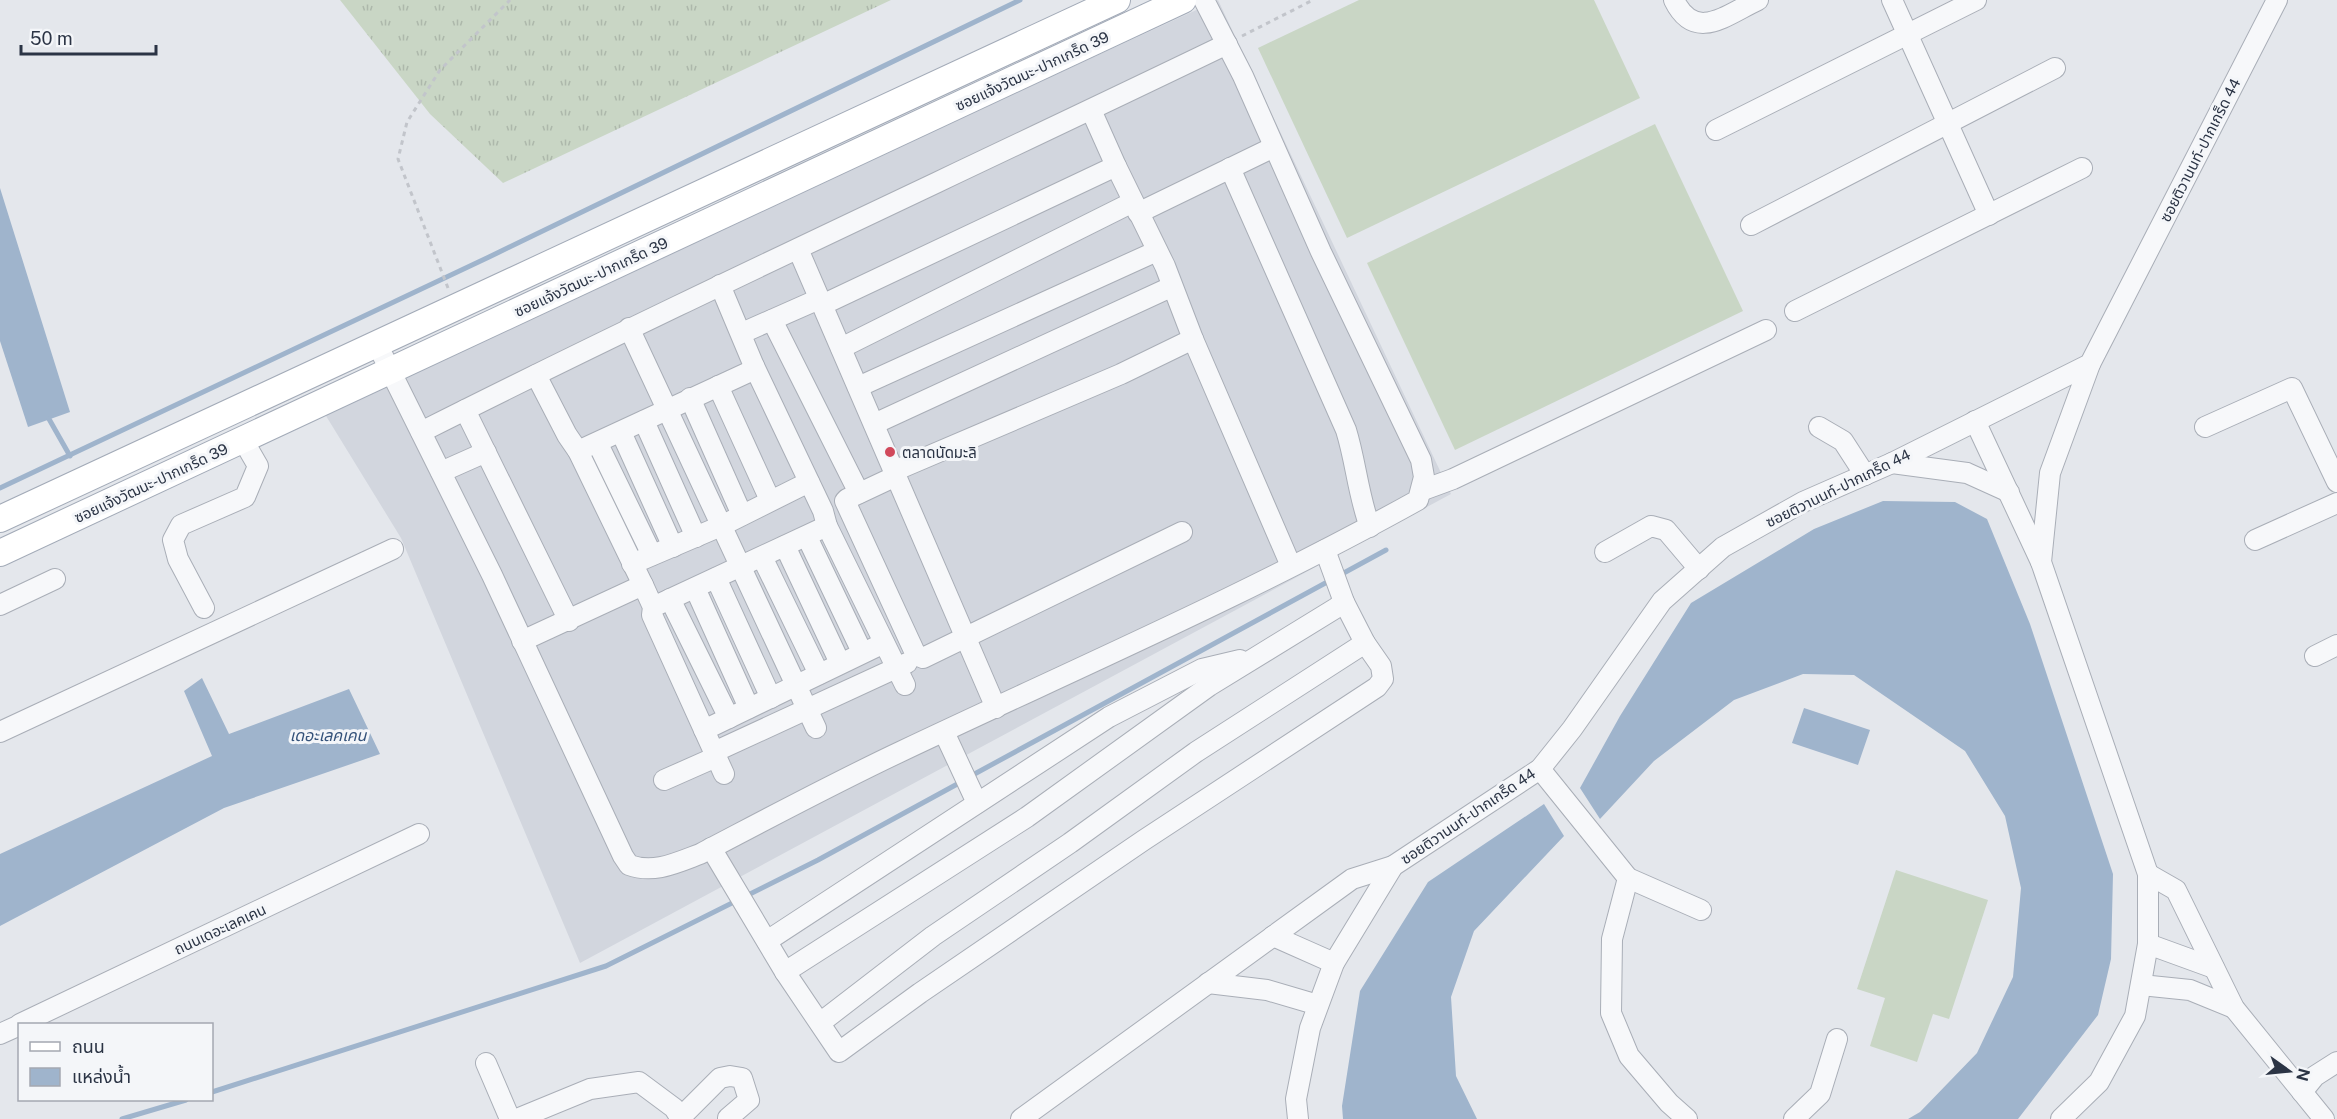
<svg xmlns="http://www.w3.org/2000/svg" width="2337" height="1119" font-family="'Public Sans','Noto Sans Thai',sans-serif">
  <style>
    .built { fill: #d2d6de }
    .grass { fill: url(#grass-tufts) }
    .pitch { fill: #c9d6c5 }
    .water { fill: #9fb4cc }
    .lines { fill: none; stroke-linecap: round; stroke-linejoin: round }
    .stream { stroke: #9fb4cc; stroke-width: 5 }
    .minor-casing { stroke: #a9aeb7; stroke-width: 22 }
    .major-casing { stroke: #a3abb8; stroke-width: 28 }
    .path { stroke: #c2c5cb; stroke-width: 3; stroke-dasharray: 4.5 4.5; stroke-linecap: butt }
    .minor { stroke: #f7f8fa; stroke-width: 20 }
    .major { stroke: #fff; stroke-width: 26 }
    .poi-dot { fill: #d1495b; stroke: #f4f6f9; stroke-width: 2 }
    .labels { text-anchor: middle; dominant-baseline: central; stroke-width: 6; stroke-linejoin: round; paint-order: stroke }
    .street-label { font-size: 15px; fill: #2b3445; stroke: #f4f6f9 }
    .poi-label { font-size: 15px; fill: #2b3445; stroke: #f4f6f9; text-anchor: start }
    .water-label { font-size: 16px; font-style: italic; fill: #34527a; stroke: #f4f6f9 }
  </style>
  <defs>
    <pattern id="grass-tufts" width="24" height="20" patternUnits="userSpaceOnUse" patternTransform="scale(1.5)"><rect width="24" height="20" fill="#c9d6c5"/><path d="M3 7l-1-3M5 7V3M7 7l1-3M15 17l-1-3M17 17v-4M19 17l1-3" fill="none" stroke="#adb8ab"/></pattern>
  </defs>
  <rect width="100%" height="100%" fill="#e4e7ec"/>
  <polygon class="built" points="1218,0 1451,494 580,963 401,538 323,411"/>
  <polygon class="grass" points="340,0 891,0 503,183 430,114"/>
  <g class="pitch">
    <polygon points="1359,0 1594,0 1640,98 1347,238 1258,48"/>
    <polygon points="1655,124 1743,311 1455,450 1367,263"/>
    <polygon points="1896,870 1988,900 1949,1019 1933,1014 1917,1062 1870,1046 1885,998 1857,989"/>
  </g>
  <g class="water">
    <polygon points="0,188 70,412 28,427 0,341"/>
    <polygon points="1883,501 1955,502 1987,519 2030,624 2113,874 2111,959 2098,1015 2018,1119 1908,1119 1920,1112 1977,1053 2013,977 2021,888 2005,816 1965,751 1854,675 1803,674 1734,700 1654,761 1600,819 1580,788 1620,716 1691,603 1814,529"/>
    <polygon points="202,678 229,734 349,689 380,754 224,808 0,926 0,854 212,756 184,691"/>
    <polygon points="1804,708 1870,730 1858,765 1792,743"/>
    <polygon points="1544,804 1564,836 1474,931 1451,997 1456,1076 1477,1119 1343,1119 1342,1106 1360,991 1428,882"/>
  </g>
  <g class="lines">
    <g class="stream">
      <polyline points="49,419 70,456"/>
      <polyline points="0,488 489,257 1020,0"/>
      <polyline points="969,777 1386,550"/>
      <polyline points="212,1092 606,966 818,860 961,782"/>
      <polyline points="122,1119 186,1100"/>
    </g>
    <g class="minor-casing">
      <g id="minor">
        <path d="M 1674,0 C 1695,43 1726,15 1758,0"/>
        <polyline points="1892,0 1989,215"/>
        <polyline points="1716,130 1976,0"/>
        <path d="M 1230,168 L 1346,430 C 1356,462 1358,495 1370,527"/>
        <polyline points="1138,213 1274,147"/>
        <polyline points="1751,225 2055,68"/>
        <polyline points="798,249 996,708"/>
        <polyline points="720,285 754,366 823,511 827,526 905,685"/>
        <polyline points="822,305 1116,166 1091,110"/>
        <polyline points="1795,311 2082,168"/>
        <polyline points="772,320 859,493"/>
        <polyline points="629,328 816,728"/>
        <polyline points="742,333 819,299"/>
        <polyline points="1193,339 1291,566"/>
        <path d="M 377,344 L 492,575 L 623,856 L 629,865 C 654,874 676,863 700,854 C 767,819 834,783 902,751 C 1075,669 1251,593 1418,500 L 1424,477 L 1421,460 L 1321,252 L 1243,76 L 1204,0"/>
        <polyline points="841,348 1133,202"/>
        <polyline points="536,375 567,435 578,451 643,585 653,607 652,615 724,774"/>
        <polyline points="718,386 770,500"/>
        <polyline points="858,387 1157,251"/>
        <polyline points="690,398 742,515"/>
        <polyline points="465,410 569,621"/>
        <polyline points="644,421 696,537"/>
        <polyline points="1975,421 2041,562"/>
        <polyline points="874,424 1171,287"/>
        <polyline points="1819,427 1843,441 1865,475"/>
        <polyline points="2205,427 2292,388 2337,482"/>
        <path d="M 421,432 C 687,298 958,174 1227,44"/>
        <polyline points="621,432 673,547"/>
        <polyline points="598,444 652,555"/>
        <polyline points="578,451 751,371 754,366"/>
        <polyline points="1892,463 1967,473 2009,492"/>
        <polyline points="894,471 1121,374 1193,339 1165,266 1116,166"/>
        <polyline points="441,472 486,452"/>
        <polyline points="1423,490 1453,479 1766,330"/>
        <polyline points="847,499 896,476"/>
        <polyline points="845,501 916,655 923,658 1182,532"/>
        <polyline points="807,537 862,652"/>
        <polyline points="2255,540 2337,503"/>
        <polyline points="785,546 840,663"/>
        <polyline points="1605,552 1651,526 1666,530 1699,569"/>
        <polyline points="762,557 819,674"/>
        <polyline points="632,564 721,526 809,482"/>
        <polyline points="716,578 771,698"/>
        <polyline points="695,588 749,708"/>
        <polyline points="670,599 729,718"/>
        <polyline points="0,605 55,579"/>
        <polyline points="653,607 827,526"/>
        <polyline points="204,608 178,559 173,540 181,525 245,497 258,466 243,440"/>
        <polyline points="522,641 643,585"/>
        <polyline points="2315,656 2337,645"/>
        <polyline points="704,730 884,643"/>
        <polyline points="0,732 393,549"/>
        <polyline points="944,732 977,803"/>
        <polyline points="714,752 907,663"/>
        <polyline points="1540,769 1628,878 1701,910"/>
        <polyline points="664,780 716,757"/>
        <polyline points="711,848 785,972 839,1052 920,993 1144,840 1377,687 1383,679 1381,666 1365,643"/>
        <polyline points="2148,874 2176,890 2234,1008 2324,1119"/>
        <polyline points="1628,878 1612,939 1611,1013 1629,1056 1669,1103 1687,1119"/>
        <polyline points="1273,936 1334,963"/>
        <polyline points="767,941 1109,717 1202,669 1240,660"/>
        <polyline points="2148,944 2214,968"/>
        <polyline points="785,972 1027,817 1209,686 1336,608 1344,602 1325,550"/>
        <polyline points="1208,983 1267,990 1318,1005"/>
        <polyline points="2141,985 2190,990 2234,1008"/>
        <polyline points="820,1023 933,936 1070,843 1196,752 1365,643 1344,602"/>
        <polyline points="20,1024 419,834"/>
        <polyline points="0,1034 20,1025"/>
        <polyline points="486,1063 510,1119"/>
        <polyline points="2302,1092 2315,1076 2337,1062"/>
        <polyline points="680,1118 720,1078 730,1076 742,1078 749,1100 728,1118"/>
        <polyline points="517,1119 590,1089 639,1082 674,1108 681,1119"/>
        <polyline points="1021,1119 1352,879 1393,866"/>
        <polyline points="1298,1119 1296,1099 1310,1028 1334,963 1393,866 1540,769 1572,729 1662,601 1723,547 1803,502 1892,463 2090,364 2277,0"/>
        <polyline points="1794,1119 1820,1094 1837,1039"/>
        <polyline points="2061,1119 2099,1082 2135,1016 2148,944 2148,874 2041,562 2050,473 2090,364"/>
      </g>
    </g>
    <g class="major-casing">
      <g id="major">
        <polyline points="0,519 1117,0"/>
        <polyline points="0,553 1183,0"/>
      </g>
    </g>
    <g class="path">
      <polyline points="1242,36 1313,0"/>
      <polyline points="448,288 398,159 407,122 440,70 510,0"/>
    </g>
    <use href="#minor" class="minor"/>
    <use href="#major" class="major"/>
  </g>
  <circle class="poi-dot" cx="890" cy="452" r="6"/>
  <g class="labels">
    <g class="street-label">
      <text transform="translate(1032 71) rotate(-25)">ซอยแจ้งวัฒนะ-ปากเกร็ด 39</text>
      <text transform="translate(2200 150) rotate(-63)">ซอยติวานนท์-ปากเกร็ด 44</text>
      <text transform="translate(591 277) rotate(-25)">ซอยแจ้งวัฒนะ-ปากเกร็ด 39</text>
      <text transform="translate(151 483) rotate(-25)">ซอยแจ้งวัฒนะ-ปากเกร็ด 39</text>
      <text transform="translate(1838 488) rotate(-26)">ซอยติวานนท์-ปากเกร็ด 44</text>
      <text transform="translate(1468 816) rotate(-34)">ซอยติวานนท์-ปากเกร็ด 44</text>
      <text transform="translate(220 929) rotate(-25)">ถนนเดอะเลคเคน</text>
    </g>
    <g class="poi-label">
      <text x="902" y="452">ตลาดนัดมะลิ</text>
    </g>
    <g class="water-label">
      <text x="328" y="735">เดอะเลคเคน</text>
    </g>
  </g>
  <rect x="18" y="1023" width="195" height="78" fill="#f4f6f9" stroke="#a4a8b1" stroke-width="1.5"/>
  <rect x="30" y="1042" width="30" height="9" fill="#ffffff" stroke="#a4a8b1" stroke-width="1.5"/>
  <text x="72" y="1053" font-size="18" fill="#2b3445">ถนน</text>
  <rect x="30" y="1068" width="30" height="18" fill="#9fb4cc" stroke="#a4a8b1" stroke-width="1.5"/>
  <text x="72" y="1083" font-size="18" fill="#2b3445">แหล่งน้ำ</text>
  <g transform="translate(2289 1071) rotate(105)" stroke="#f4f6f9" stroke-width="4.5" paint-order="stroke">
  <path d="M0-4.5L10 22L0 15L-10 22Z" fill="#2b3445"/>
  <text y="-9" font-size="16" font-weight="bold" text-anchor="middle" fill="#2b3445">N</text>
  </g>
  <path d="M21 45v9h135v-9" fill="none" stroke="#2b3445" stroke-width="3"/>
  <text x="30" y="45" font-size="18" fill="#2b3445" stroke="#f4f6f9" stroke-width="4.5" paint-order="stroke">50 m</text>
</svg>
